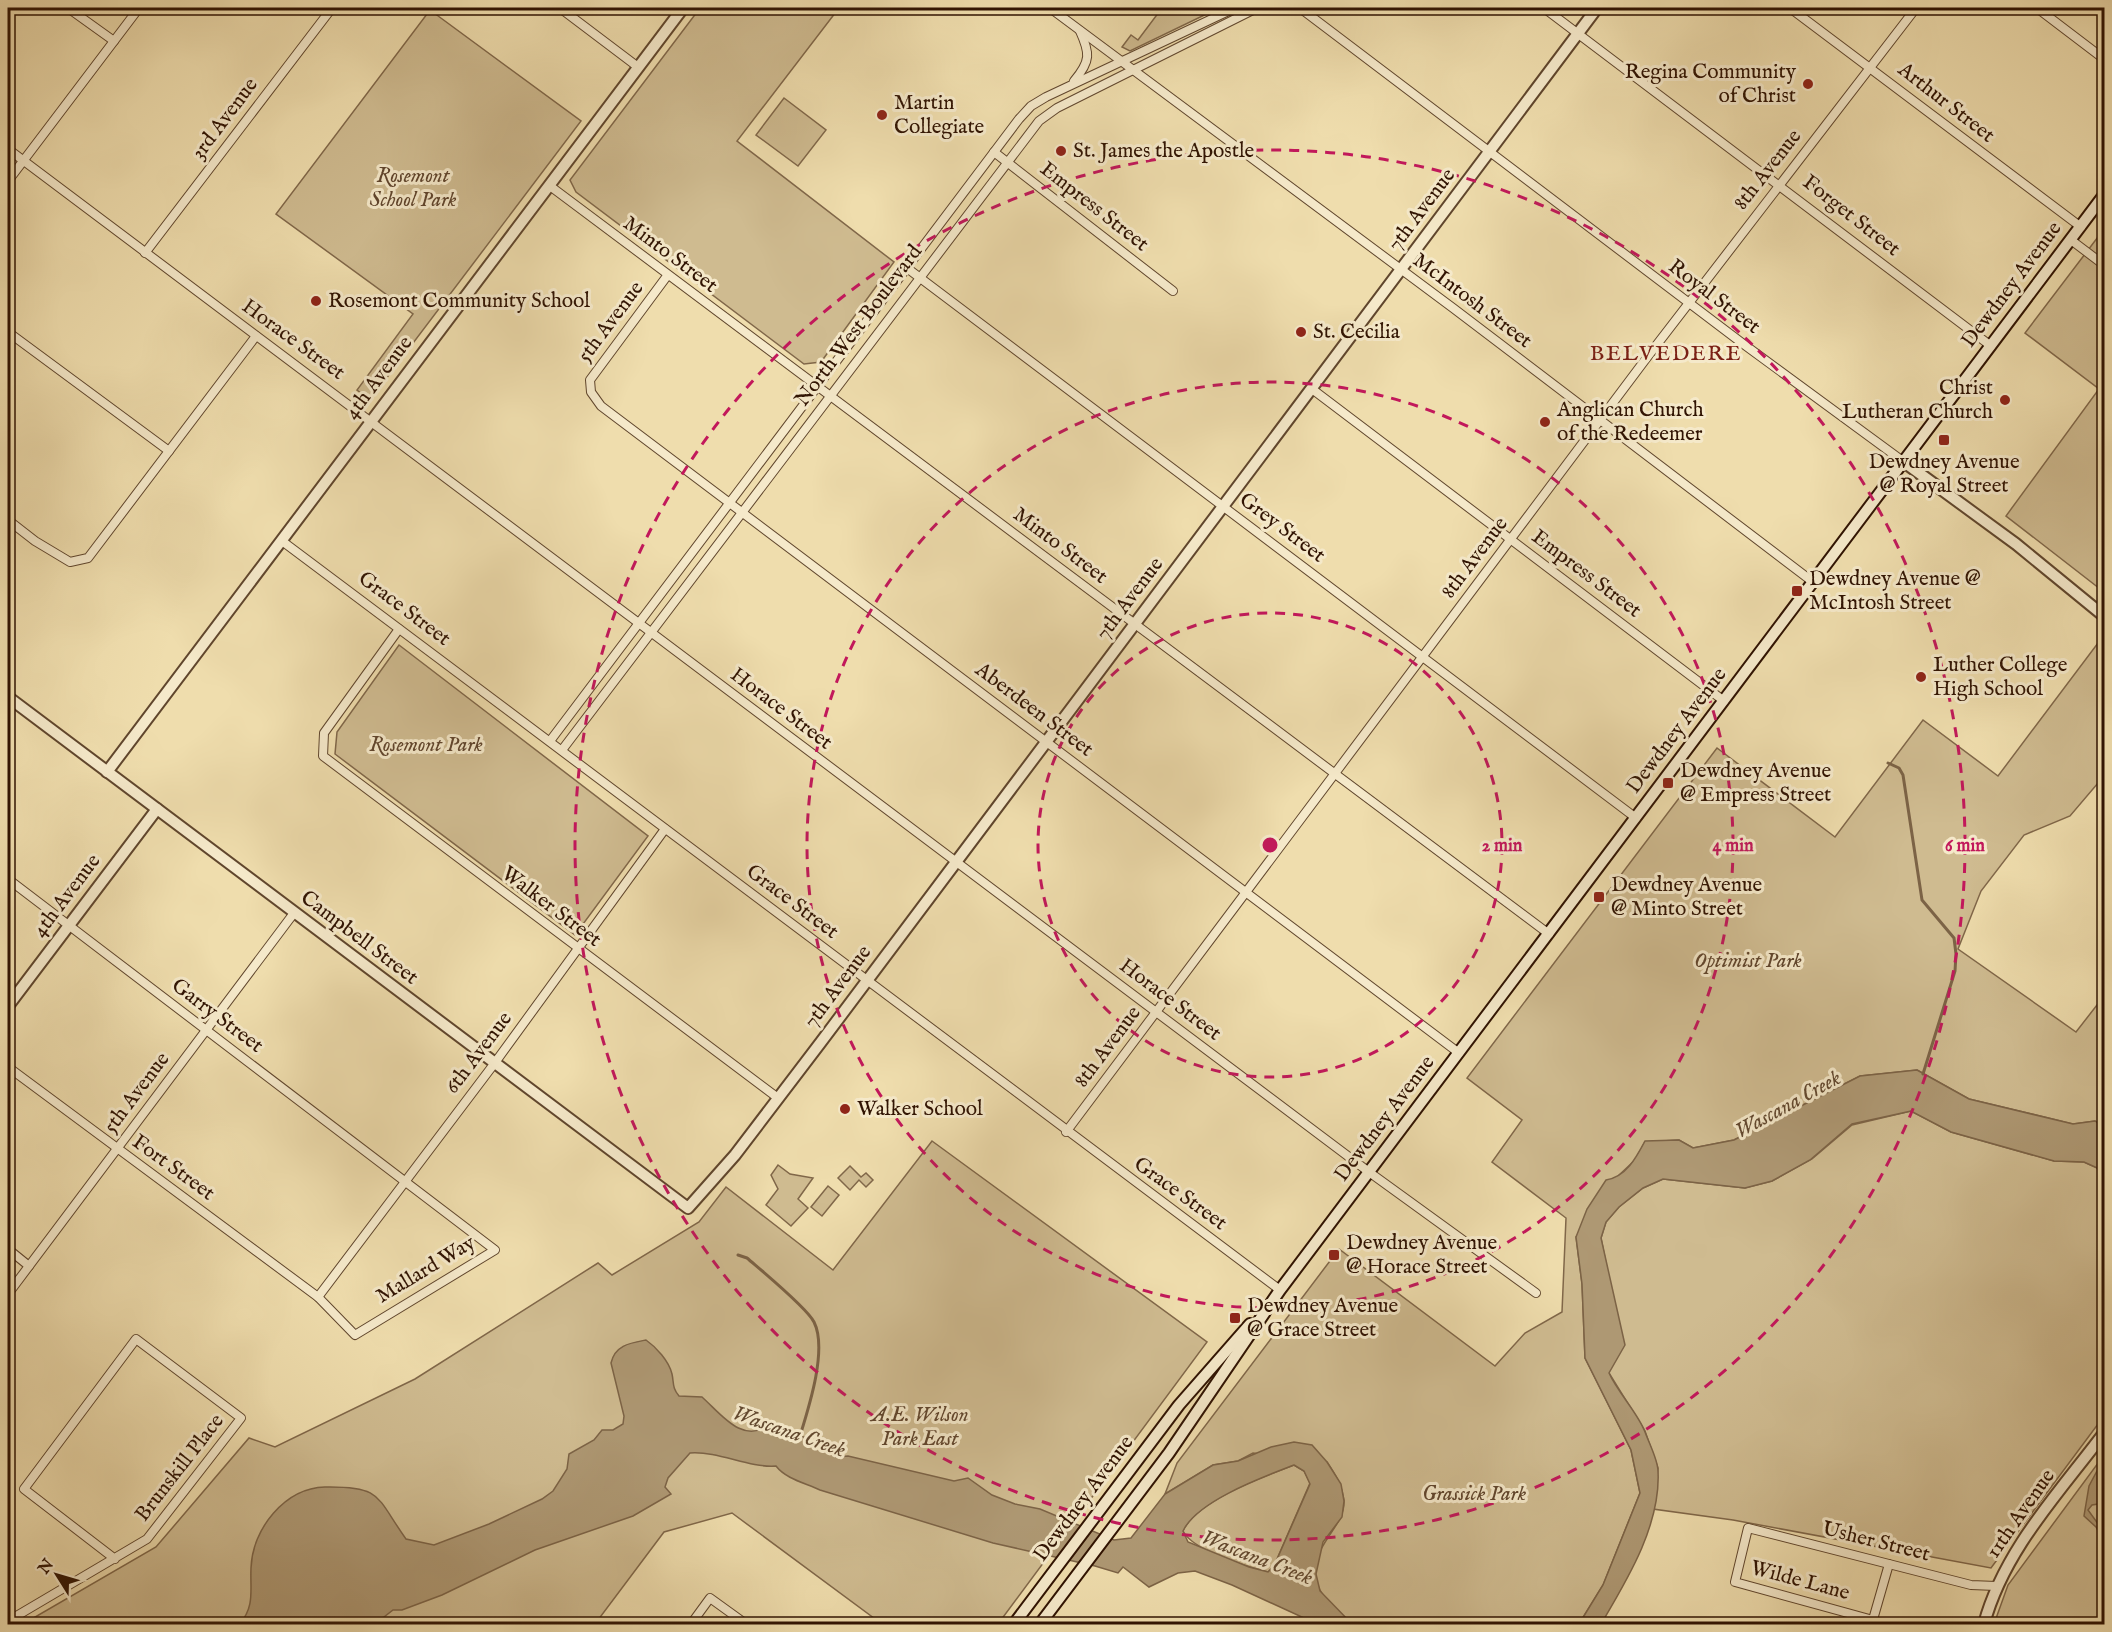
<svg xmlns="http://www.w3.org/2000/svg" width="2112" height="1632" font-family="'IM FELL English',serif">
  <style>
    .green { fill: #cfbb90; stroke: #806749; stroke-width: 1.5 }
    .water { fill: #ae9873; stroke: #7c6346; stroke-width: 1.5; fill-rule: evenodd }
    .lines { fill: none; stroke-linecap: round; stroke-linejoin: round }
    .stream { stroke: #7c6346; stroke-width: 3 }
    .minor-casing { stroke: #60462d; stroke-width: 10 }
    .tertiary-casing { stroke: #60462d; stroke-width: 14 }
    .secondary-casing { stroke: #301302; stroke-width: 14 }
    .minor { stroke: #f5e9ca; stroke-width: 8 }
    .tertiary { stroke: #f5e9ca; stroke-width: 10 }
    .secondary { stroke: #f5e9ca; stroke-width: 10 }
    .ring { fill: none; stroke: #c2185b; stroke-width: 3; stroke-dasharray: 10 8 }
    .poi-dot { fill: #8f2418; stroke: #f5e9ca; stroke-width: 2 }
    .labels { text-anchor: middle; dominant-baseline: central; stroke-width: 6; stroke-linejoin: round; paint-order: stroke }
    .poi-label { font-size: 21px; fill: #301302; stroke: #f5e9ca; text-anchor: start }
    .street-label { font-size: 21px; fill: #301302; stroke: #f5e9ca }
    .park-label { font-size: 21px; font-style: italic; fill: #60452d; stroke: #f5e9ca }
    .neighbourhood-label { font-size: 22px; letter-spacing: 1.5px; fill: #7a1f14; stroke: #f5e9ca }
    .water-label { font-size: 22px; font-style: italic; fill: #62482f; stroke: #f5e9ca }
    .centre { fill: #c2185b; stroke: #f5e9ca; stroke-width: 3 }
    .ring-label { font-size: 18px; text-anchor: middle; font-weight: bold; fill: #c2185b; stroke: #f5e9ca; stroke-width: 6; stroke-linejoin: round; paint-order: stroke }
  </style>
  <rect width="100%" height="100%" fill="#efddad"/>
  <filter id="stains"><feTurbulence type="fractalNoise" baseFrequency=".00333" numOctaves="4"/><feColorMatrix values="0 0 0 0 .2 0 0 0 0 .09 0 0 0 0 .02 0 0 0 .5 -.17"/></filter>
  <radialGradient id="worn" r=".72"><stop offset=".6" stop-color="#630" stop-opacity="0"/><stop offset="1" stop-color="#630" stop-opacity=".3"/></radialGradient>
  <g class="green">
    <polygon points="700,8 839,8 737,141 894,262 821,362 804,364 576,192 570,180"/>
    <polygon points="1162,8 1219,8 1130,51 1122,47 1131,35 1138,40"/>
    <polygon points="430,10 581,121 370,400 357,390 413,314 276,214"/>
    <polygon points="784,98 826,130 798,166 756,135"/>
    <polygon points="2104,229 2104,592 2006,516 2099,389 2025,333"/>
    <path d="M 2104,635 L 2104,776 L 2070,816 L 2024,835 L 1981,891 L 1958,949 L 2076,1032 L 2104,996 L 2104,1127 L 2095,1121 L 2073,1124 L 1969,1099 L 1917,1070 L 1860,1076 L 1734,1140 L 1693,1148 L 1679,1140 L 1645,1142 L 1635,1160 L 1616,1178 L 1576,1237 L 1582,1284 L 1585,1358 L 1631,1450 L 1640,1493 L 1603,1585 L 1579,1624 L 1352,1624 C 1342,1614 1327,1603 1320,1590 C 1300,1550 1346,1531 1344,1500 C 1342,1485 1335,1474 1327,1462 L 1253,1453 L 1238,1461 L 1213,1465 L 1165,1494 L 1177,1463 L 1339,1249 L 1495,1366 L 1525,1333 L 1562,1312 L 1566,1218 L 1492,1162 L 1522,1120 L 1467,1078 L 1717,748 L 1835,837 L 1923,720 L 1998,776 Z"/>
    <polygon points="399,645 648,836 575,935 335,754 337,732"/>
    <polygon points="1911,1111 1951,1132 2054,1161 2084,1162 2104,1171 2104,1416 1991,1568 1733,1520 1653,1509 1658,1468 1645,1431 1609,1373 1607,1268 1601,1238 1606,1222 1619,1207 1643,1188 1663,1179 1745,1188 1772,1181 1812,1159 1852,1125"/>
    <polygon points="932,1141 1207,1342 998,1624 882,1624 732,1513 664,1532 595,1624 23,1624 156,1547 249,1438 275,1447 415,1379 598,1263 612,1275 699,1222 726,1187 833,1270"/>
    <polygon points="778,1165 790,1174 813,1178 798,1199 808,1208 791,1226 766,1205 778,1189 771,1175"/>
    <polygon points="850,1166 861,1177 866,1173 873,1180 866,1187 859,1180 850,1190 838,1178"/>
    <polygon points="828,1186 839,1195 822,1216 811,1207"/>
    <polygon points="2104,1455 2104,1624 1994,1624 2008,1585"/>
    <path d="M 1294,1465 L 1304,1471 L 1310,1483 L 1274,1566 L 1268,1572 C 1246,1566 1193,1551 1183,1531 C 1197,1500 1263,1477 1294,1465 Z"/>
  </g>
  <g class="water">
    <path d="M 1917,1070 L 1969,1099 L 2073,1124 L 2095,1121 L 2104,1127 L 2104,1171 L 2084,1162 L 2054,1161 L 1951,1132 L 1911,1111 L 1852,1124 L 1810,1160 L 1772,1181 L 1745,1188 L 1663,1179 L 1643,1188 L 1619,1207 L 1606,1222 L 1601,1238 L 1625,1345 L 1609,1373 C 1618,1393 1638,1413 1645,1432 C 1649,1443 1658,1460 1658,1471 C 1661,1525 1627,1580 1601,1624 L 1579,1624 L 1603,1585 L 1640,1493 L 1631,1450 L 1585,1358 L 1582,1284 L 1576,1237 L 1587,1209 L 1606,1180 C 1626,1177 1636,1158 1645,1141 L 1679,1140 L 1693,1148 L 1734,1140 L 1860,1076 Z"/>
    <path d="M 646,1340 C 656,1347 669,1361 672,1374 C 674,1383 672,1388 679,1396 L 702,1397 C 722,1415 742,1444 769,1425 L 812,1440 L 836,1457 L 848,1456 L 954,1481 L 968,1478 L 992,1495 L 1015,1504 L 1040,1509 L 1114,1540 L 1131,1538 L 1165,1494 L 1213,1465 L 1238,1461 L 1271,1447 L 1294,1442 L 1312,1445 L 1327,1462 L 1341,1484 L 1344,1501 L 1342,1517 L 1323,1542 L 1316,1574 L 1320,1591 L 1352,1624 L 1317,1624 L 1232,1585 L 1195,1571 L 1178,1573 L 1149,1587 L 1123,1567 L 1118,1573 L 1095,1566 L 993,1543 L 820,1490 C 805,1483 786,1479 776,1466 C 747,1468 720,1451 690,1453 L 668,1478 L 665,1487 L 671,1494 L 633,1516 L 535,1550 L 442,1595 L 402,1610 L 393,1610 L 375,1624 L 240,1624 C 255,1605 250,1591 251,1568 C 252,1529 285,1488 325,1487 C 383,1486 376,1497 406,1539 L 434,1545 L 489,1524 L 542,1499 L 553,1491 L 567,1469 L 569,1454 L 594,1440 L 602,1430 L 613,1430 L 623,1424 L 624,1416 L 611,1363 C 615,1345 630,1343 646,1340 ZM 1294,1465 L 1304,1471 L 1310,1484 L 1274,1566 L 1268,1572 L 1249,1567 L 1188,1542 L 1183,1531 C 1197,1501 1263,1477 1294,1465 Z"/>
    <polygon points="2097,1471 2104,1471 2104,1503 2092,1505 2088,1510 2104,1532 2104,1542 2096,1527 2084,1516 2089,1486"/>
  </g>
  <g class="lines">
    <g class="stream">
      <polyline points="1888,763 1899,768 1903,775 1922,900 1954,938 1956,954 1955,971 1923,1074"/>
      <path d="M 738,1255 L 747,1258 C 762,1271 807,1308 814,1322 C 828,1350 808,1410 799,1439"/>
    </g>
    <g class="minor-casing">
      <g id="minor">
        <polyline points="68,8 114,41"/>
        <polyline points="560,8 638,67"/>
        <polyline points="1050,8 1453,308 1813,582"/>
        <polyline points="1300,8 1742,343 1904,462"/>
        <polyline points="1544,8 1991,346"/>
        <polyline points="1790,8 2081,227"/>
        <polyline points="2037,8 2104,59"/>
        <path d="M 1074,81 C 1091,61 1090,53 1080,31"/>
        <polyline points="8,149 1369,1172 1536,1293"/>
        <polyline points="994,152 1173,291"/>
        <polyline points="8,181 139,8"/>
        <polyline points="550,186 1549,934"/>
        <polyline points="2071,240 2104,265"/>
        <polyline points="145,253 332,8"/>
        <polyline points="907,268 1636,818"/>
        <polyline points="667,276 590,380 591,392 601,406 1459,1053"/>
        <polyline points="8,332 169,451"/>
        <polyline points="1312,389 1724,701"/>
        <polyline points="8,520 35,541 70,562 88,558 256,336"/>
        <polyline points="282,541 1280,1290"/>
        <polyline points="399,629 324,733 323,756 778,1098"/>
        <polyline points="550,741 1019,119 1031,106 1046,97 1235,8"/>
        <polyline points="562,750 1039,121 1057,108 1257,8"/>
        <polyline points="8,879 495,1250 355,1335 318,1297 8,1067"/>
        <polyline points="1066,1132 1645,360 1916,8"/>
        <polyline points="8,1249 29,1266"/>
        <polyline points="8,1294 294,913"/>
        <polyline points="318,1297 494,1064 665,829"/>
        <polyline points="1873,1620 1735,1582 1748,1528 1971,1585 1996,1586"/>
        <polyline points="8,1621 147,1539 241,1418 136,1339 24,1489 115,1559"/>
        <polyline points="1872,1623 1889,1564"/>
        <polyline points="691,1624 710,1598 746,1624"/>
      </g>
    </g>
    <g class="tertiary-casing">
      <g id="tertiary">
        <polyline points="1904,462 2016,544 2104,616"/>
        <polyline points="8,697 688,1208 735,1155 821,1042 1597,8"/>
        <polyline points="107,772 683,8"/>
        <polyline points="8,1006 157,809"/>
        <path d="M 1984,1624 C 2004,1550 2059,1493 2104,1433"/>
      </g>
    </g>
    <g class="secondary-casing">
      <g id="secondary">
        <polyline points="1014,1624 1179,1405 1250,1324"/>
        <polyline points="1040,1624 1169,1453 1280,1290 2104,195"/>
      </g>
    </g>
    <use href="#minor" class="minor"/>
    <use href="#tertiary" class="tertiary"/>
    <use href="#secondary" class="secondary"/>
  </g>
  <g class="ring">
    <circle cx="1270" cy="845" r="232"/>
    <circle cx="1270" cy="845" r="463"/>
    <circle cx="1270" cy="845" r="695"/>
  </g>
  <g class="poi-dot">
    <circle cx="1808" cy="84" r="6"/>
    <circle cx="882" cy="115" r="6"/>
    <circle cx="1061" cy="151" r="6"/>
    <circle cx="316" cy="301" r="6"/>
    <circle cx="1301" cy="332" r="6"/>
    <circle cx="2005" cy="400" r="6"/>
    <circle cx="1545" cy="422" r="6"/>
    <rect x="1938" y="434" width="12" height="12" rx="3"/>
    <rect x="1791" y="585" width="12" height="12" rx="3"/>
    <circle cx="1921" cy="677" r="6"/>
    <rect x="1662" y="777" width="12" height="12" rx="3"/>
    <rect x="1593" y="891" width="12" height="12" rx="3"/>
    <circle cx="845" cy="1109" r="6"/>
    <rect x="1328" y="1249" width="12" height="12" rx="3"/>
    <rect x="1229" y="1312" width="12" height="12" rx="3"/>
  </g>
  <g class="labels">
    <g class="poi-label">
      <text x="1796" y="72" text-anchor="end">Regina Community<tspan x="1796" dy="24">of Christ</tspan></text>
      <text x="894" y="103">Martin<tspan x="894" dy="24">Collegiate</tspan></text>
      <text x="1073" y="151">St. James the Apostle</text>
      <text x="328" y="301">Rosemont Community School</text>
      <text x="1313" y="332">St. Cecilia</text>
      <text x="1993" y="388" text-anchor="end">Christ<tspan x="1993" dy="24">Lutheran Church</tspan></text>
      <text x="1557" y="410">Anglican Church<tspan x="1557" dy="24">of the Redeemer</tspan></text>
      <text x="1944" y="462" text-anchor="middle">Dewdney Avenue<tspan x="1944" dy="24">@ Royal Street</tspan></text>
      <text x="1809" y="579">Dewdney Avenue @<tspan x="1809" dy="24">McIntosh Street</tspan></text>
      <text x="1933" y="665">Luther College<tspan x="1933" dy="24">High School</tspan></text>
      <text x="1680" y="771">Dewdney Avenue<tspan x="1680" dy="24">@ Empress Street</tspan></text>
      <text x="1611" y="885">Dewdney Avenue<tspan x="1611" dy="24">@ Minto Street</tspan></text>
      <text x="857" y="1109">Walker School</text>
      <text x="1346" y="1243">Dewdney Avenue<tspan x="1346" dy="24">@ Horace Street</tspan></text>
      <text x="1247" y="1306">Dewdney Avenue<tspan x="1247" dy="24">@ Grace Street</tspan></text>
    </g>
    <g class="street-label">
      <text transform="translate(1946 103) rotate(38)">Arthur Street</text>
      <text transform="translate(225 119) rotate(-53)">3rd Avenue</text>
      <text transform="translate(1768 170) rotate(-52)">8th Avenue</text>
      <text transform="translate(1094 207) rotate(38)">Empress Street</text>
      <text transform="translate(1422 210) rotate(-53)">7th Avenue</text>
      <text transform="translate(1851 216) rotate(38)">Forget Street</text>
      <text transform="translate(670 255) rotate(37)">Minto Street</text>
      <text transform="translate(2012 285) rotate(-53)">Dewdney Avenue</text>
      <text transform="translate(1714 297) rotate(37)">Royal Street</text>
      <text transform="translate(1472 301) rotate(37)">McIntosh Street</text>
      <text transform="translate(611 322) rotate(-53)">5th Avenue</text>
      <text transform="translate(859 326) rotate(-53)">North West Boulevard</text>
      <text transform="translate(293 340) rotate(36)">Horace Street</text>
      <text transform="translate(379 378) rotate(-53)">4th Avenue</text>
      <text transform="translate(1282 528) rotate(37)">Grey Street</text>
      <text transform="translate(1060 546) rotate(37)">Minto Street</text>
      <text transform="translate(1475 558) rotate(-53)">8th Avenue</text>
      <text transform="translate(1586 574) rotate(37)">Empress Street</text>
      <text transform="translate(1130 599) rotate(-53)">7th Avenue</text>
      <text transform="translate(404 609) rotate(37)">Grace Street</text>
      <text transform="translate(781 709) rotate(37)">Horace Street</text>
      <text transform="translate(1034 710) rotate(37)">Aberdeen Street</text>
      <text transform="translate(1677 731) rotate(-53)">Dewdney Avenue</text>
      <text transform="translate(67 896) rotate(-53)">4th Avenue</text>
      <text transform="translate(792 902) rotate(37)">Grace Street</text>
      <text transform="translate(551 907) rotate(37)">Walker Street</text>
      <text transform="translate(359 938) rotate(37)">Campbell Street</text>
      <text transform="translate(838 987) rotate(-53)">7th Avenue</text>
      <text transform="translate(1170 1000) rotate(37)">Horace Street</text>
      <text transform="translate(217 1016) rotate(37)">Garry Street</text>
      <text transform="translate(1108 1047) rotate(-53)">8th Avenue</text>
      <text transform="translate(479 1053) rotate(-53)">6th Avenue</text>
      <text transform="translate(137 1093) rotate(-53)">5th Avenue</text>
      <text transform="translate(1385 1119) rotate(-53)">Dewdney Avenue</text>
      <text transform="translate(173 1168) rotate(36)">Fort Street</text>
      <text transform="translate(1180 1194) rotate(36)">Grace Street</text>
      <text transform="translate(426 1270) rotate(-31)">Mallard Way</text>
      <text transform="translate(180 1468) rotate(-52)">Brunskill Place</text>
      <text transform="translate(1084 1499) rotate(-53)">Dewdney Avenue</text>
      <text transform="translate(2021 1514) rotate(-55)">11th Avenue</text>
      <text transform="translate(1876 1542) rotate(14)">Usher Street</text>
      <text transform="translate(1800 1581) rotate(15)">Wilde Lane</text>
    </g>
    <g class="park-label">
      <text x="413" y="176">Rosemont<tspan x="413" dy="24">School Park</tspan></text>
      <text x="426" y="745">Rosemont Park</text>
      <text x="1748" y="961">Optimist Park</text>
      <text x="920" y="1415">A.E. Wilson<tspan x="920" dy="24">Park East</tspan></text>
      <text x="1474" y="1494">Grassick Park</text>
    </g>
    <g class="neighbourhood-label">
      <text x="1666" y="354">BELVEDERE</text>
    </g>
    <g class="water-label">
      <text transform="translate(1788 1105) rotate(-29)">Wascana Creek</text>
      <text transform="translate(789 1432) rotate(19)">Wascana Creek</text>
      <text transform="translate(1257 1558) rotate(21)">Wascana Creek</text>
    </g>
  </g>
  <circle cx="1270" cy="845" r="9" class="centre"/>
  <g class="ring-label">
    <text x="1502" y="851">2 min</text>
    <text x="1733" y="851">4 min</text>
    <text x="1965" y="851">6 min</text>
  </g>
  <rect width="2112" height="1632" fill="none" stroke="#efddad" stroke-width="30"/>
  <rect x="9" y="9" width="2094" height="1614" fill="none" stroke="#301302" stroke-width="3"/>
  <rect x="15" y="15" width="2082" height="1602" fill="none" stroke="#301302" stroke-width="1.5"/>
  <g transform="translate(57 1575) rotate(307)" stroke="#f5e9ca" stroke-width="4.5" paint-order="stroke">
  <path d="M0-4.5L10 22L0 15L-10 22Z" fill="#301302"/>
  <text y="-9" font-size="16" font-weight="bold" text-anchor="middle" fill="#301302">N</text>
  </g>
  <rect width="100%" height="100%" filter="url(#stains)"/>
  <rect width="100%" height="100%" fill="url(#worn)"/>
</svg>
